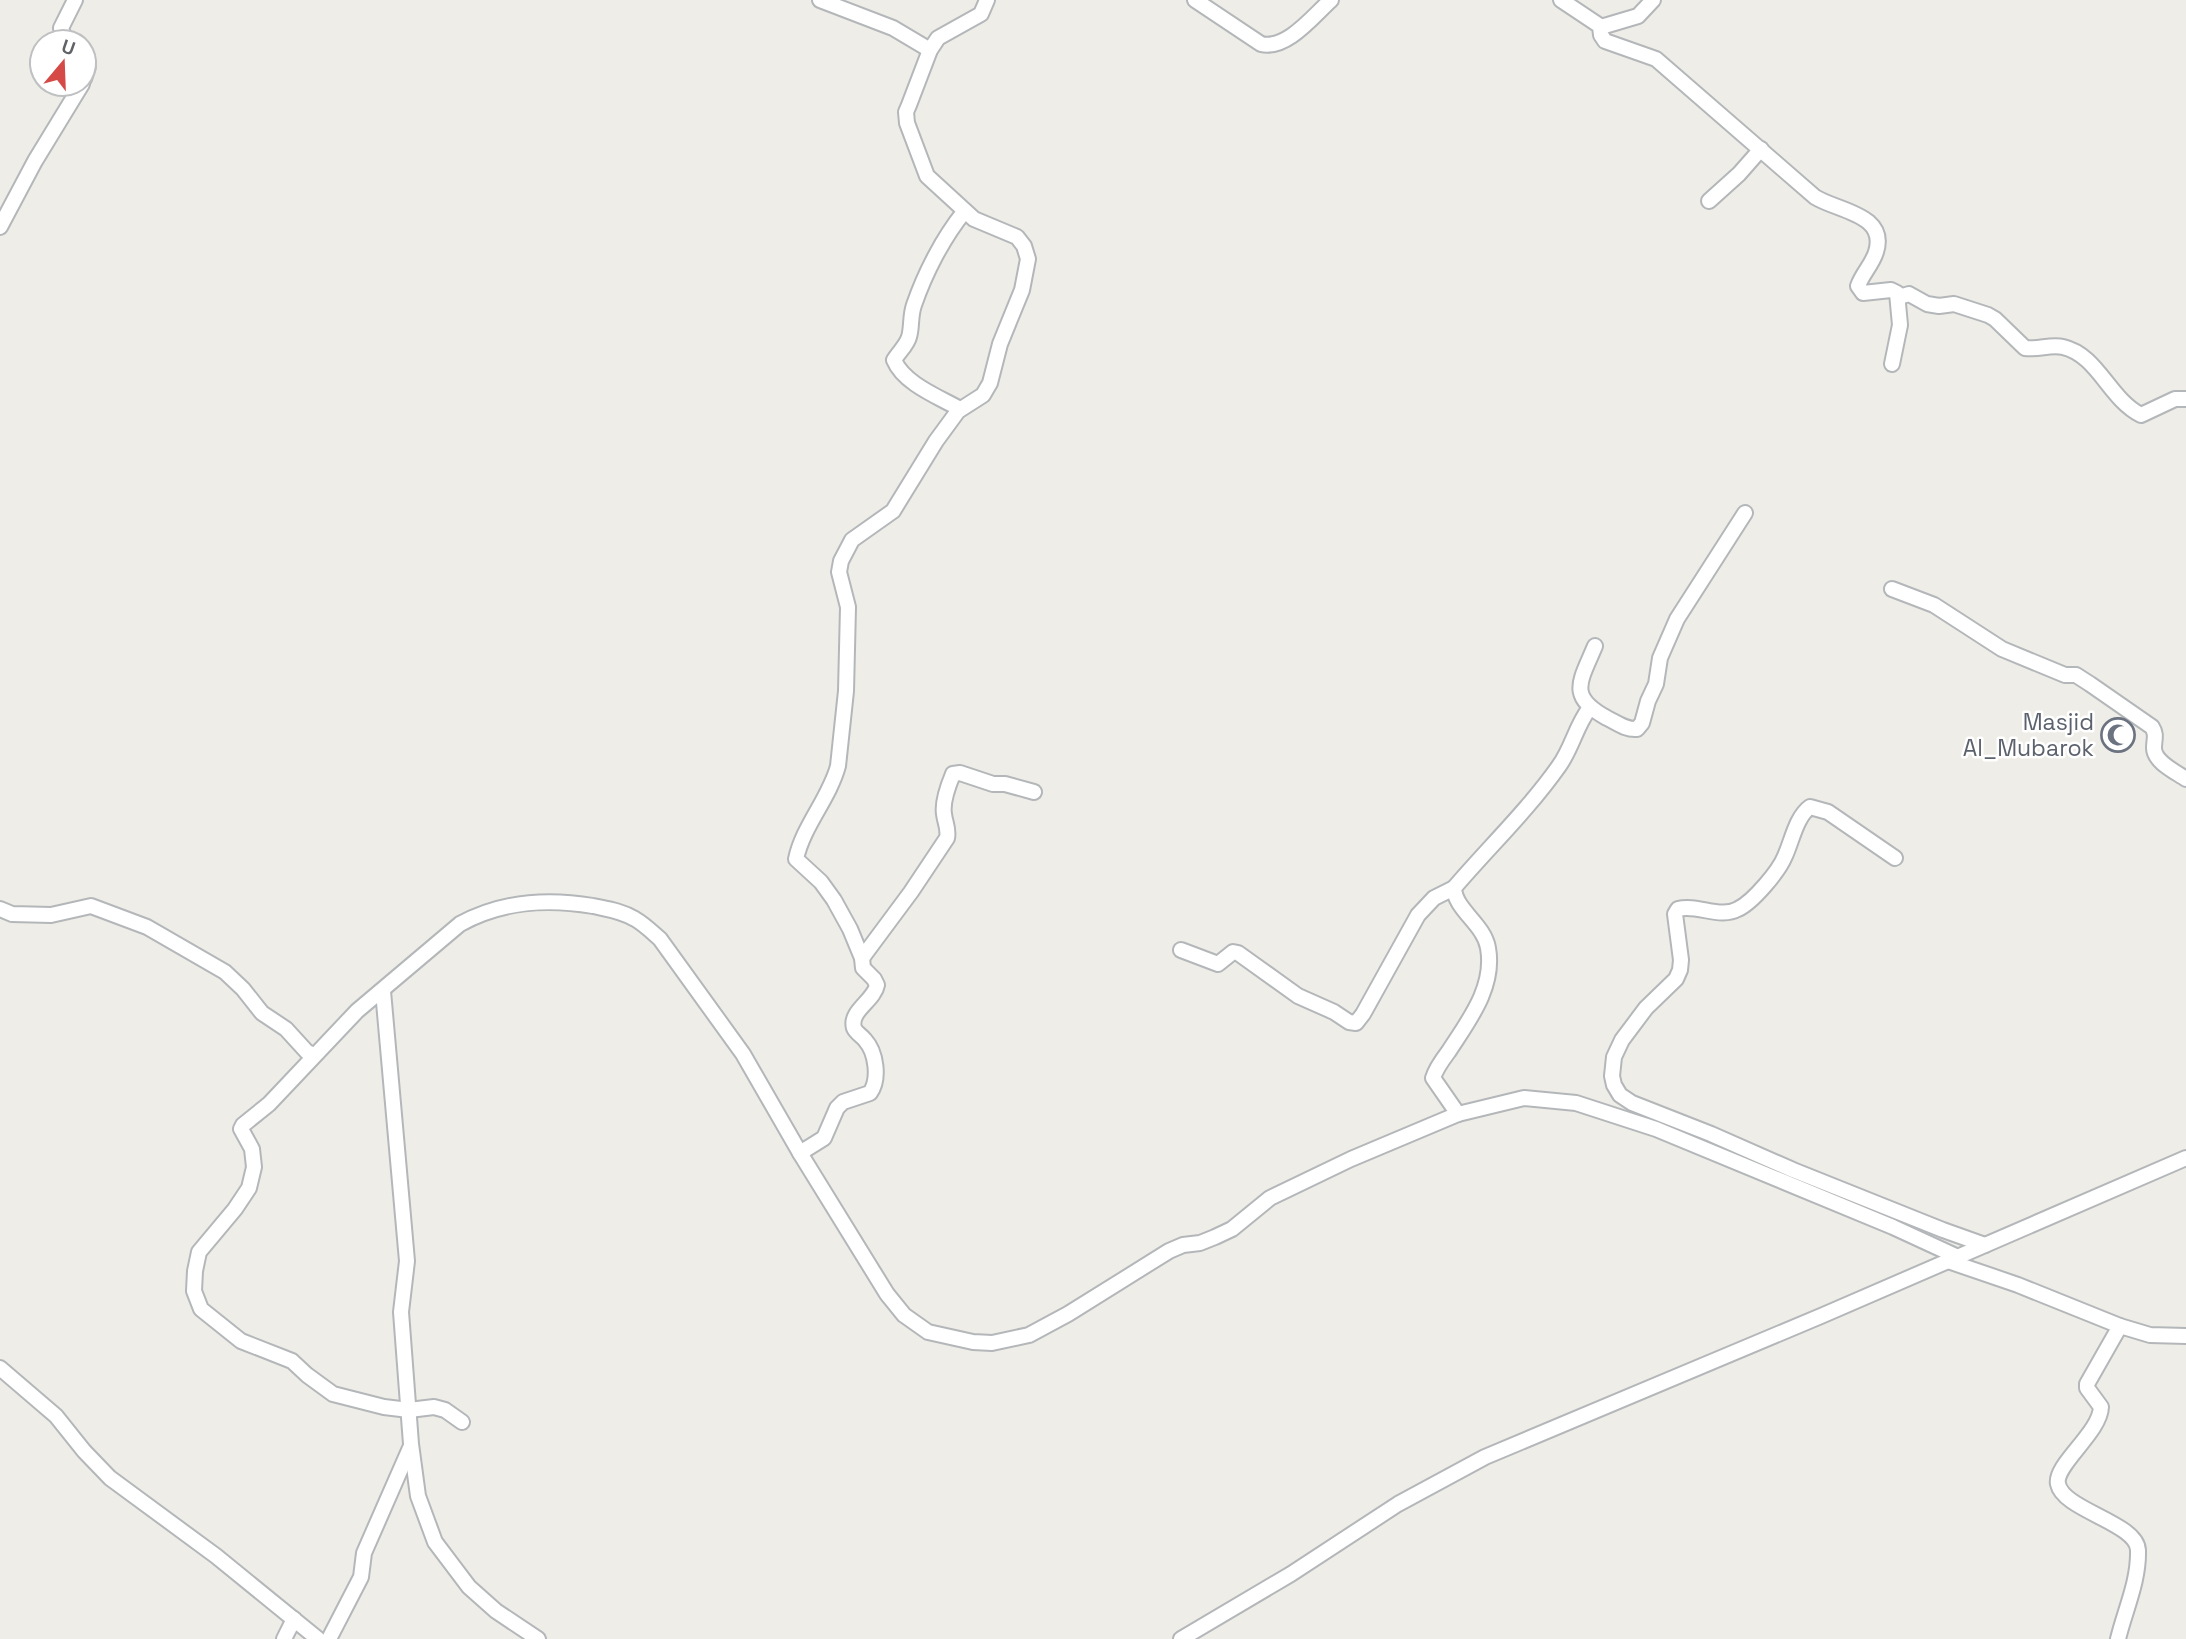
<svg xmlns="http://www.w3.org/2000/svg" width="2186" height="1639" font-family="'Space Grotesk',sans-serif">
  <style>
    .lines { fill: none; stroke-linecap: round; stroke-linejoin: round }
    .minor-casing { stroke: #b4b7ba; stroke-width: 18 }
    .minor { stroke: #fff; stroke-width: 14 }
    .labels { text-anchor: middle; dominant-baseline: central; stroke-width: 5; stroke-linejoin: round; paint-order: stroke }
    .worship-label { font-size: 23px; fill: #5b616d; stroke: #fff; text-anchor: end }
  </style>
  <rect width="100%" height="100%" fill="#efede7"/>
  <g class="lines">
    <g class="minor-casing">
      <g id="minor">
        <polyline points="820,0 893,28 930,50"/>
        <path d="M 1195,0 L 1261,44 C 1287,50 1313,16 1331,0"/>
        <path d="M 1561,0 L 1600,26 L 1601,35 L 1605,41 L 1656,59 L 1815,197 C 1837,211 1888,214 1876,252 C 1872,265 1862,274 1858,286 L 1863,293 L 1891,290 L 1897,293 L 1900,325 L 1892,364"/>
        <polyline points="1601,27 1638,16 1653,0"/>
        <polyline points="66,42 61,28 75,0"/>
        <polyline points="84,58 88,67 84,79"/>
        <polyline points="1709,201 1739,174 1761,149"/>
        <polyline points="0,227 35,161 82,84"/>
        <path d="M 1899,297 L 1909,294 L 1927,304 L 1939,306 L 1954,304 L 1988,315 L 1995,319 L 2025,348 C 2038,350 2051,344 2063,347 C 2098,355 2109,399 2141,415 L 2175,399 L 2186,399"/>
        <path d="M 960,409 C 939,397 904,384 894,360 C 898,353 907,345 909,337 C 912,328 910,316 914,305 C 925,273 943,238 964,212"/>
        <path d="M 1892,589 L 1934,605 L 2002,649 L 2065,675 L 2076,675 L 2090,684 L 2152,727 C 2157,735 2154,739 2154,748 C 2154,762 2176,772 2186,779"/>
        <path d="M 1595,646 C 1580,682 1567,696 1607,718 C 1617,723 1626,730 1637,729 L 1642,723 L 1648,701 L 1656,684 L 1660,658 L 1677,619 L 1745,513"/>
        <path d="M 1895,858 L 1828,812 L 1810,807 C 1796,817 1792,841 1785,856 C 1779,871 1753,902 1738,909 C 1720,919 1698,904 1678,909 L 1675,914 L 1681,960 L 1680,970 L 1676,979 L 1646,1008 L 1622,1040 L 1614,1057 L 1612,1076 L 1614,1085 L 1620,1095 L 1632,1103 L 1711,1134 L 1793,1170 L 1943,1230 L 1985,1245"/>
        <polyline points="0,909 12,914 51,915 91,906 147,927 225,972 243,989 262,1013 286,1029 307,1052 314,1055"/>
        <polyline points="1181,950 1218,964 1233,952 1238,953 1298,996 1334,1012 1349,1022 1356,1023 1363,1014 1418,915 1434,898 1454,888"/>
        <path d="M 862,958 L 911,892 L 947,838 C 949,829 945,823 944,814 C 942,802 948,786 953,774 L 960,773 L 993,784 L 1005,784 L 1034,792"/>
        <polyline points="383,991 407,1261 401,1312 411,1444 418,1496 435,1542 469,1587 496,1611 538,1639"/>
        <path d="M 1458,1114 L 1433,1078 C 1436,1068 1443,1059 1449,1051 C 1469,1020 1495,987 1488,948 C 1484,924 1455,910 1454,888 C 1489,847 1528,810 1559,766 C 1572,748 1576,726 1589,709"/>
        <path d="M 800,1153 L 824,1138 L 837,1108 L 843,1102 L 870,1093 C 880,1079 876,1052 865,1040 C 861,1035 856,1033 854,1028 C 849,1011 874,1001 877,985 L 874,979 L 863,968 L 862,958 L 850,929 L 834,900 L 821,882 L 796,859 C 803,826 829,799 838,766 L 846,691 L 848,607 L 839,572 L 841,561 L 852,540 L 893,511 L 936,441 L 958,411 L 983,395 L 990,383 L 1000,344 L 1022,290 L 1028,259 L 1024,246 L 1017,237 L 974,219 L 927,176 L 907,123 L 906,112 L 909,105 L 930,50 L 938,38 L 981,14 L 987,0"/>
        <path d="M 1948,1261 L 2018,1285 L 2120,1326 L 2087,1384 L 2087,1388 L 2101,1407 C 2100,1433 2054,1465 2058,1484 C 2063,1510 2137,1523 2138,1550 C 2139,1581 2125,1610 2118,1639"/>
        <polyline points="2120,1326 2150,1335 2186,1336"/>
        <polyline points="0,1368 56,1416 84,1451 110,1478 216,1556 318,1639"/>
        <path d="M 462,1422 L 445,1410 L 434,1407 L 409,1410 L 384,1407 L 333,1394 L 307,1375 L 292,1361 L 241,1341 L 201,1309 L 194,1291 L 195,1271 L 199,1252 L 235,1209 L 249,1188 L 254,1167 L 252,1149 L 241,1129 L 243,1125 L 269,1104 L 357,1011 L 460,924 C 502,901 546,898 593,906 C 607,909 622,911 635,919 C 644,924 652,932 660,939 L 743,1054 L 800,1153 L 887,1294 L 904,1315 L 928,1332 L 973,1342 L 992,1343 L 1029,1335 L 1068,1314 L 1169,1251 L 1183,1245 L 1200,1243 L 1215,1237 L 1232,1229 L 1270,1198 L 1351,1159 L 1458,1114 L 1524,1098 L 1576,1103 L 1656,1129 L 1893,1227 L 1958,1257"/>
        <polyline points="284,1639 294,1619"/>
        <polyline points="329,1639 361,1577 364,1553 410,1448"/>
        <polyline points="1181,1639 1291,1574 1398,1504 1485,1457 1821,1316 2186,1158"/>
      </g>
    </g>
    <use href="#minor" class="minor"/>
  </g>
  <defs>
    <g id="mosque-ring" transform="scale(1.75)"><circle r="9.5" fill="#fff" stroke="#6b7280" stroke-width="1.5"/><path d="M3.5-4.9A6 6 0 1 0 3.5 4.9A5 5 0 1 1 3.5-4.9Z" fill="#6b7280"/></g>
  </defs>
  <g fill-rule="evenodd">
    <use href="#mosque-ring" x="2118" y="735"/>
  </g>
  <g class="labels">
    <g class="worship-label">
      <text x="2094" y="722">Masjid<tspan x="2094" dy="26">Al_Mubarok</tspan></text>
    </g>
  </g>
  <g transform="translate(63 63) rotate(19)"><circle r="33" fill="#ffffff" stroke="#bfc0c2" stroke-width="2"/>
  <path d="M0-5L12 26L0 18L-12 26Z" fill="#d54947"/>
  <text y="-10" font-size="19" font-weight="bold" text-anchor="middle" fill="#5f6266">U</text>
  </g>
</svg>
